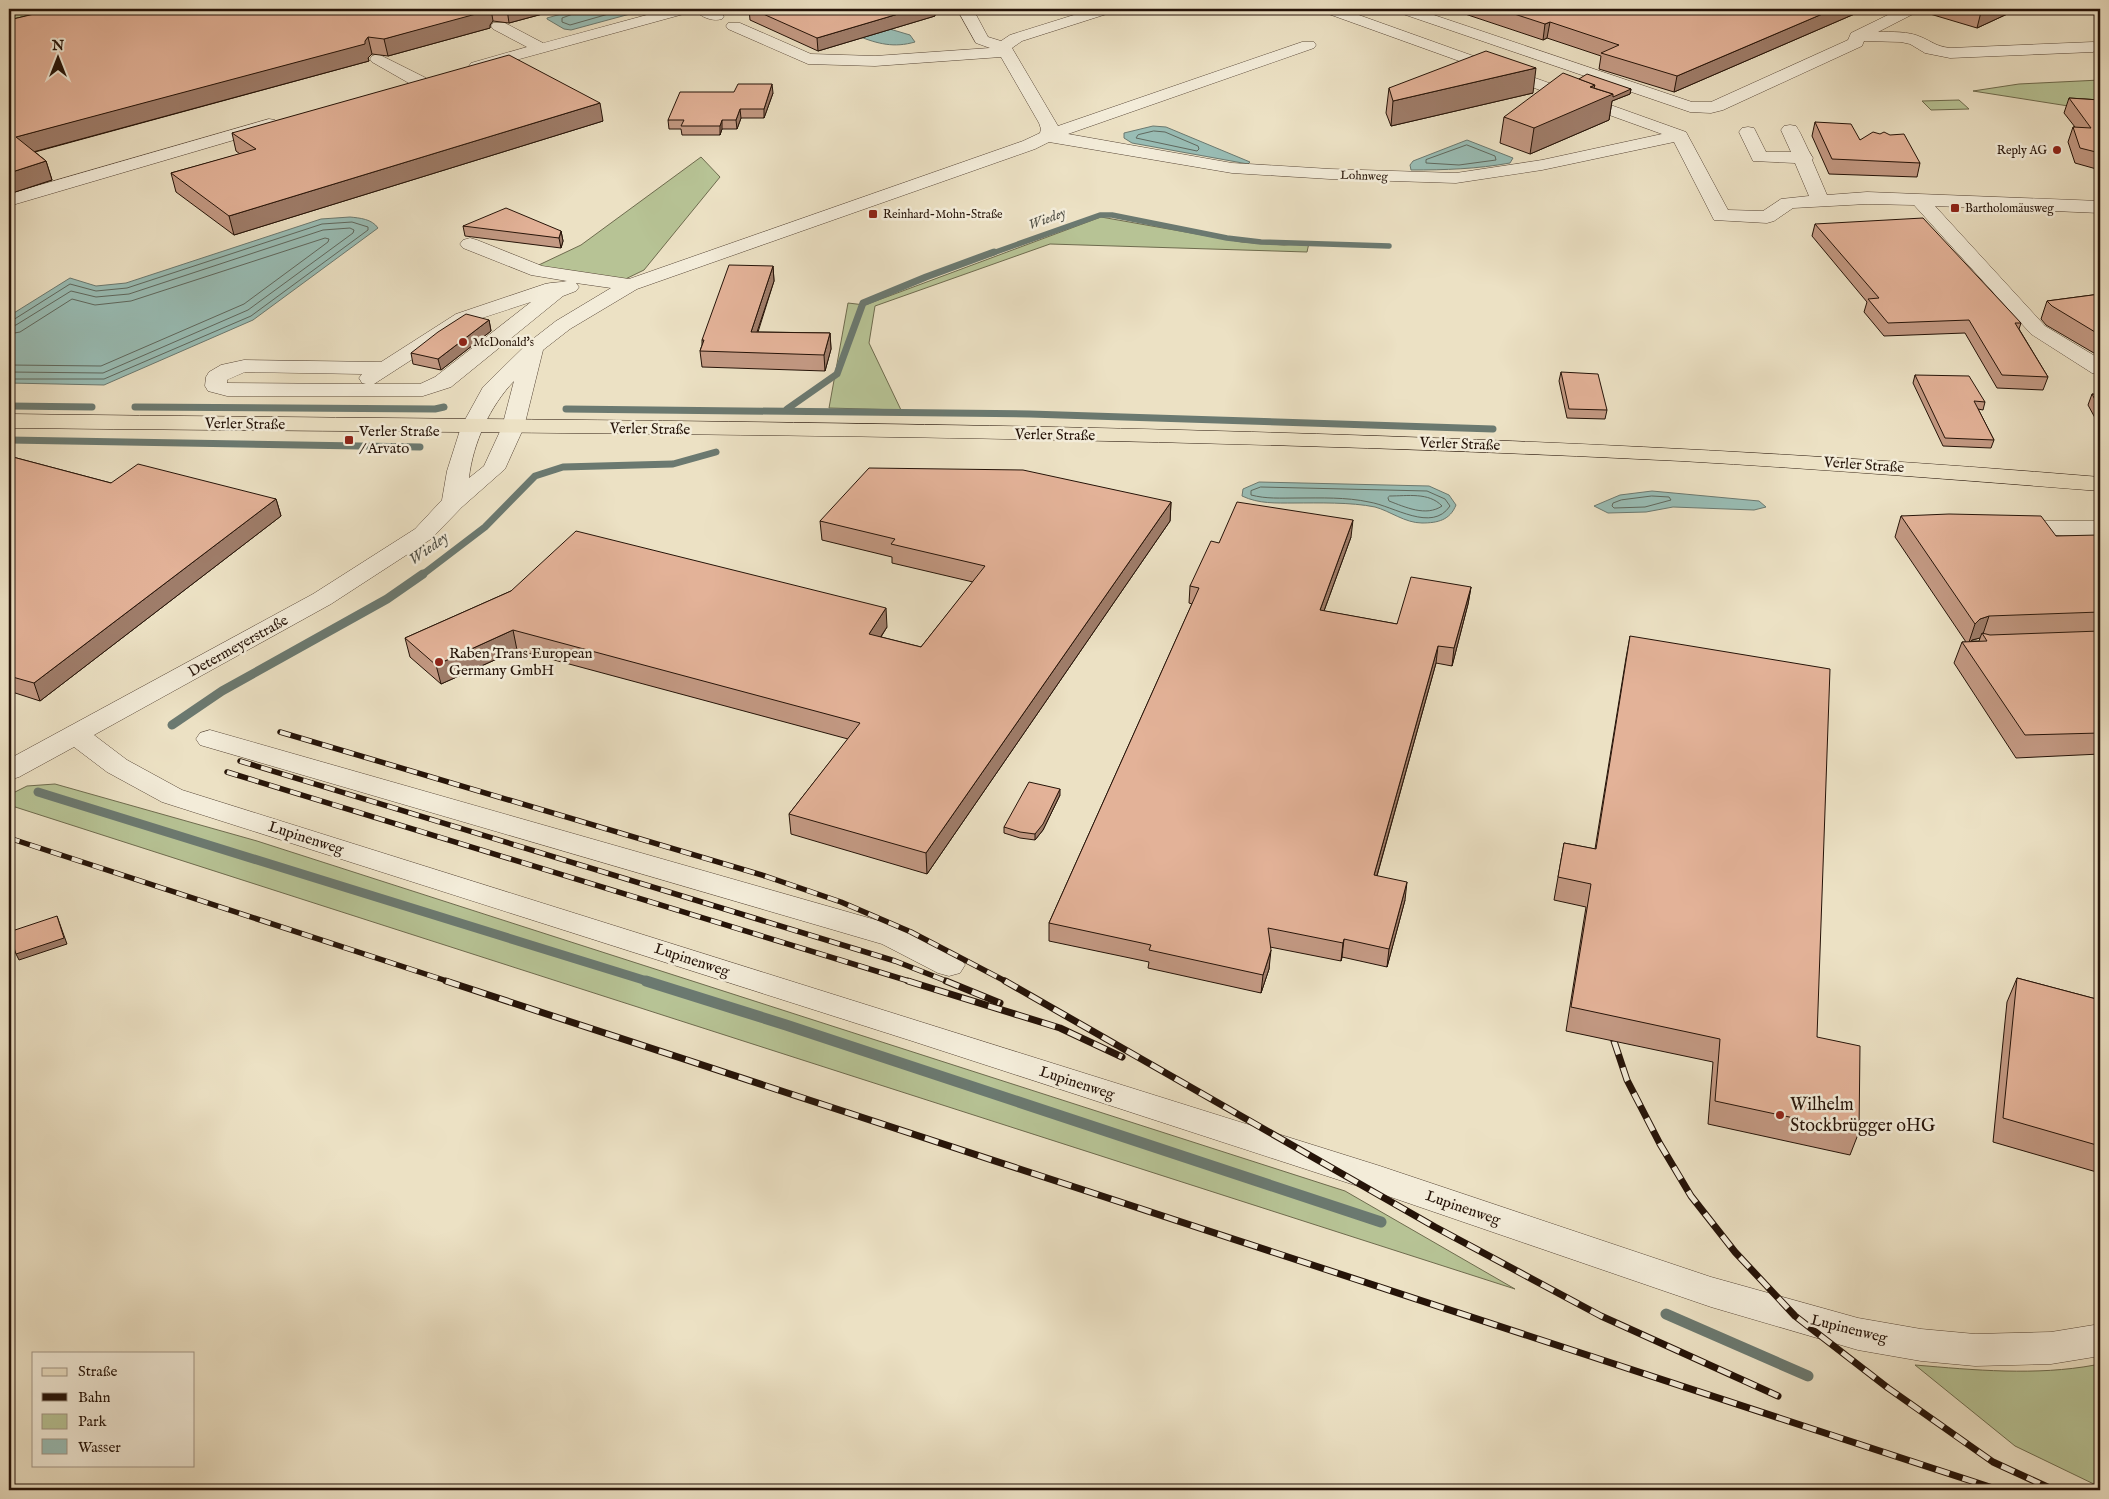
<svg xmlns="http://www.w3.org/2000/svg" width="2109" height="1499" font-family="'IM FELL English',serif">
  <style>
    .green { fill: #b7c395; stroke: #6e6b4e }
    .water { fill: #99bdb5; stroke: #6b7970 }
    .lines { fill: none; stroke-linecap: round; stroke-linejoin: round }
    .shore { stroke: #5f685e; stroke-width: 1 }
    .stream-far3 { stroke: #6b7970; stroke-width: 5.5 }
    .stream-far2 { stroke: #6b7970; stroke-width: 7 }
    .stream-far1 { stroke: #6b7970; stroke-width: 9 }
    .stream { stroke: #6b7970; stroke-width: 11 }
    .minor-casing { stroke: #574637; stroke-width: 1 }
    .major-casing { stroke: #251308; stroke-width: 1 }
    .minor { fill: #f3ecd9; fill-rule: evenodd }
    .major { fill: #ece1c4; fill-rule: evenodd }
    .rail-far1-casing { stroke: #251308; stroke-width: 5.5 }
    .rail-casing { stroke: #251308; stroke-width: 7 }
    .rail-far1 { stroke: #f3ecd9; stroke-width: 4; stroke-dasharray: 11; stroke-linecap: butt }
    .rail { stroke: #f3ecd9; stroke-width: 5; stroke-dasharray: 14; stroke-linecap: butt }
    .wall { fill: #c39983; stroke: #251308; fill-rule: evenodd }
    .shaded-wall { fill: #9f7d6a; stroke: #251308 }
    .building { fill: #e3b298; stroke: #251308 }
    .poi-dot { fill: #8f2418; stroke: #f3ecd9; stroke-width: 2 }
    .labels { text-anchor: middle; dominant-baseline: central; stroke-width: 5; stroke-linejoin: round; paint-order: stroke }
    .far-poi-label { font-size: 12px; fill: #251308; stroke: #f3ecd9; text-anchor: start }
    .far-street-label { font-size: 12px; fill: #251308; stroke: #f3ecd9 }
    .far-water-label { font-size: 14px; font-style: italic; fill: #4e4e45; stroke: #f3ecd9 }
    .street-label { font-size: 15px; fill: #251308; stroke: #f3ecd9 }
    .poi-label { font-size: 15px; fill: #251308; stroke: #f3ecd9; text-anchor: start }
    .water-label { font-size: 16px; font-style: italic; fill: #4e4e45; stroke: #f3ecd9 }
    .near-poi-label { font-size: 18px; fill: #251308; stroke: #f3ecd9; text-anchor: start }
  </style>
  <rect width="100%" height="100%" fill="#ece1c4"/>
  <filter id="stains"><feTurbulence type="fractalNoise" baseFrequency=".004" numOctaves="4"/><feColorMatrix values="0 0 0 0 .2 0 0 0 0 .09 0 0 0 0 .02 0 0 0 .5 -.17"/></filter>
  <radialGradient id="worn" r=".72"><stop offset=".6" stop-color="#630" stop-opacity="0"/><stop offset="1" stop-color="#630" stop-opacity=".3"/></radialGradient>
  <g class="green">
    <polygon points="9,9 67,9 9,23"/>
    <polygon points="2100,80 2100,111 1973,91 2019,84"/>
    <polygon points="1959,100 1969,109 1931,110 1922,101"/>
    <polygon points="701,157 720,177 644,270 609,287 524,272 581,245"/>
    <polygon points="1101,217 1242,242 1284,245 1309,243 1307,252 1050,244 875,306 869,343 901,410 829,408 848,303 865,305"/>
    <polygon points="55,784 257,841 1345,1191 1515,1289 9,805 9,795 27,786"/>
    <path d="M 1915,1365 C 1974,1370 2036,1376 2095,1365 L 2100,1373 L 2100,1487 L 2015,1446 Z"/>
  </g>
  <g class="water">
    <polygon points="579,9 627,9 632,11 630,14 571,30 564,29 547,19 547,18"/>
    <path d="M 883,27 L 910,35 L 915,42 C 894,48 878,44 858,36 Z"/>
    <polygon points="1153,126 1166,127 1250,162 1248,164 1132,143 1124,138 1124,133"/>
    <path d="M 1467,140 L 1513,158 L 1510,163 C 1477,169 1445,170 1411,170 L 1410,165 L 1413,161 Z"/>
    <path d="M 350,217 C 360,218 372,219 378,228 L 253,320 L 104,385 L 9,383 L 9,316 L 70,278 L 96,286 L 126,283 L 321,219 Z"/>
    <path d="M 1259,482 L 1429,486 L 1449,495 L 1456,505 C 1450,520 1438,523 1422,523 C 1405,523 1390,511 1375,507 C 1351,502 1318,503 1294,503 C 1276,503 1259,504 1242,496 L 1243,489 Z"/>
    <polygon points="1652,491 1759,501 1766,507 1754,510 1673,507 1646,512 1608,513 1594,506 1620,495"/>
  </g>
  <g class="lines">
    <g class="shore">
      <polyline points="575,9 573,14 562,18 562,22 570,25 626,9"/>
      <polygon points="1154,131 1165,132 1198,146 1199,149 1197,151 1136,138 1138,135"/>
      <polygon points="1467,145 1495,156 1496,160 1459,165 1426,163 1426,160"/>
      <polyline points="9,320 13,320 70,284 96,291 127,288 322,224 352,222 368,227 368,230 251,316 104,379 9,379"/>
      <polyline points="9,327 16,325 71,291 96,297 129,294 323,230 350,228 354,230 353,233 248,310 103,373 9,372"/>
      <polyline points="9,334 20,332 72,299 95,305 131,301 325,238 329,239 328,242 244,304 101,366 9,365"/>
      <path d="M 1261,487 L 1427,491 L 1445,499 L 1450,506 C 1432,533 1394,506 1369,502 C 1346,497 1321,498 1297,498 C 1281,498 1266,499 1251,495 L 1251,491 Z"/>
      <path d="M 1390,496 C 1407,496 1429,492 1442,506 C 1426,517 1405,507 1389,501 L 1388,498 Z"/>
      <polygon points="1652,496 1669,497 1671,500 1645,507 1614,508 1612,506 1613,503 1621,500"/>
    </g>
    <polyline class="stream-far3" points="990,254 1100,215 1112,215 1227,238 1261,242 1389,246"/>
    <g class="stream-far2">
      <polyline points="9,406 92,407"/>
      <polyline points="135,407 435,409 444,407"/>
      <polyline points="566,409 1030,414 1493,429"/>
      <polyline points="787,409 837,374 863,303 926,277 994,252"/>
      <polyline points="9,440 420,447"/>
      <polyline points="422,575 485,527 535,476 563,467 673,464 716,452"/>
    </g>
    <g class="stream-far1">
      <polyline points="172,725 222,691 387,599 423,574"/>
      <polyline points="38,792 650,982"/>
    </g>
    <g class="stream">
      <polyline points="646,981 786,1025 1381,1222"/>
      <polyline points="1666,1314 1808,1376"/>
    </g>
    <g class="minor-casing">
      <g id="minor">
        <polygon points="669,9 694,9 691,12 483,69 471,69 469,66 471,63 527,47 493,29 491,26 493,23 505,23 543,43"/>
        <path d="M 694,9 L 714,9 L 724,16 L 722,19 C 712,22 700,17 694,9 Z"/>
        <path d="M 957,9 L 973,9 L 988,37 L 1001,41 L 1010,35 L 1093,9 L 1116,9 L 1113,12 L 1022,41 L 1012,48 L 1058,126 L 1302,42 L 1314,42 L 1316,45 L 1314,48 L 1068,134 L 1232,163 L 1330,169 L 1456,173 L 1542,160 L 1662,134 L 1323,12 L 1320,9 L 1342,9 L 1686,132 L 1728,210 L 1763,211 L 1781,199 L 1809,196 L 1795,163 L 1753,161 L 1739,132 L 1742,128 L 1748,127 L 1754,128 L 1766,152 L 1791,152 L 1781,130 L 1784,126 L 1790,125 L 1796,126 C 1803,136 1806,148 1813,158 L 1812,160 L 1827,195 L 1867,192 L 2100,201 L 2100,213 L 1935,206 L 2045,326 L 2100,359 L 2100,374 L 2092,373 L 2031,334 L 1914,205 L 1867,204 L 1793,208 L 1774,221 L 1767,223 L 1714,220 L 1674,142 L 1542,170 L 1456,183 L 1330,179 L 1232,173 L 1049,142 L 1035,149 L 637,289 L 570,329 L 543,350 L 524,427 L 505,469 L 462,507 L 431,539 L 331,604 L 94,735 L 127,760 L 182,790 L 1380,1166 L 1711,1277 L 1858,1318 L 1921,1329 L 1975,1334 L 2051,1332 L 2100,1324 L 2100,1356 L 2051,1364 L 1975,1366 L 1921,1361 L 1858,1350 L 1711,1307 L 1376,1192 L 912,1041 L 162,802 L 107,772 L 74,747 L 19,777 L 9,780 L 9,759 L 313,594 L 415,529 L 442,500 L 447,471 L 461,427 L 483,387 L 529,342 L 556,321 L 611,288 L 576,283 L 579,287 L 576,291 L 563,296 L 451,387 L 423,396 L 227,396 L 208,391 L 205,386 L 206,377 L 209,372 L 221,365 L 244,360 L 381,362 L 456,314 L 545,284 C 553,282 559,283 567,281 L 531,275 L 463,248 L 460,244 L 463,240 L 470,238 L 477,240 L 542,266 L 629,279 L 1023,141 L 1040,133 L 1041,129 L 1039,123 L 1001,57 L 875,66 L 808,64 L 728,29 L 726,26 L 728,23 L 740,23 L 811,54 L 875,56 L 990,48 L 976,43 ZM 531,302 L 435,377 L 420,384 L 374,384 L 470,322 ZM 245,372 L 362,374 L 359,378 L 362,383 L 366,384 L 227,383 L 227,380 ZM 514,381 L 502,427 L 484,466 L 469,478 C 473,443 490,406 514,381 Z"/>
        <path d="M 1394,9 L 1416,9 L 1692,102 L 1711,102 L 1848,40 L 1851,33 L 1900,9 L 1920,9 L 1917,12 L 1878,32 C 1892,32 1908,31 1921,37 C 1933,42 1935,46 1950,48 L 2093,42 L 2099,44 L 2100,48 L 2093,52 L 1950,58 L 1925,53 L 1910,44 L 1901,42 L 1864,41 L 1862,46 L 1723,110 L 1711,113 L 1690,112 L 1397,12 Z"/>
        <polygon points="378,54 426,78 428,82 426,86 414,86 372,62 370,59 372,56"/>
        <polygon points="269,119 275,120 278,124 275,128 9,206 9,194"/>
        <polygon points="2011,521 2100,521 2100,535 2011,535 2003,533 1999,528 2003,523"/>
        <polygon points="210,730 904,928 960,957 965,965 960,973 949,976 938,973 882,944 200,745 196,739 200,733"/>
      </g>
    </g>
    <g class="major-casing">
      <path id="major" d="M 9,414 C 706,423 1405,419 2100,477 L 2100,491 C 1960,480 1821,469 1681,461 C 1124,433 566,434 9,428 Z"/>
    </g>
    <use href="#minor" class="minor"/>
    <use href="#major" class="major"/>
    <g class="rail-far1-casing">
      <g id="rail-far1">
        <polyline points="280,732 765,876 841,902 911,932 1007,982"/>
        <polyline points="240,761 895,961 949,982"/>
        <polyline points="227,772 912,982"/>
        <polyline points="9,838 450,982"/>
      </g>
    </g>
    <g class="rail-casing">
      <g id="rail">
        <polyline points="446,981 1999,1490"/>
        <polyline points="908,981 1060,1028 1122,1057"/>
        <polyline points="946,981 1000,1003"/>
        <polyline points="1005,981 1435,1227 1601,1316 1778,1396"/>
        <polyline points="1614,1041 1627,1080 1660,1144 1691,1196 1735,1252 1795,1316 1888,1388 1993,1462 2054,1490"/>
      </g>
    </g>
    <use href="#rail-far1" class="rail-far1"/>
    <use href="#rail" class="rail"/>
  </g>
  <g class="wall">
    <polygon points="55,9 561,9 509,23 493,21 490,25 490,28 388,56 372,54 368,58 369,61 35,152 46,161 52,180 9,194 9,20"/>
    <polygon points="749,9 934,9 935,16 818,51 750,20"/>
    <polygon points="1445,9 1866,9 1674,92 1599,69 1601,56 1547,38 1543,40 1459,12 1457,13"/>
    <polygon points="1921,9 2018,9 1977,28 1920,11"/>
    <polygon points="1579,79 1631,89 1630,94 1612,101 1609,120 1530,154 1500,143 1504,117"/>
    <polygon points="1389,88 1533,93 1391,126 1386,113"/>
    <polygon points="773,93 764,118 741,118 737,129 722,129 720,135 682,135 681,129 669,129 668,120"/>
    <polygon points="2069,98 2100,100 2100,170 2075,163 2068,142 2073,127 2075,127 2064,113"/>
    <polygon points="603,121 234,235 176,192 171,173 240,154 236,151 232,133"/>
    <polygon points="1815,122 1860,140 1920,163 1917,177 1829,174 1812,136"/>
    <polygon points="1815,224 2021,323 2019,329 2048,377 2043,390 1997,388 1965,333 1884,336 1864,312 1867,302 1812,236"/>
    <polygon points="463,226 561,231 563,241 561,248 465,236"/>
    <polygon points="773,266 774,281 758,332 830,333 831,349 825,371 702,367 700,351 702,345 702,340"/>
    <polygon points="2100,294 2100,353 2099,356 2046,325 2041,319 2047,301"/>
    <polygon points="489,320 491,331 441,370 413,364 411,353"/>
    <polygon points="1561,372 1607,410 1605,419 1567,418 1559,381"/>
    <polygon points="1915,375 1985,402 1983,410 1978,409 1994,440 1991,448 1943,446 1913,383"/>
    <polygon points="2092,394 2100,395 2100,427 2088,405"/>
    <polygon points="9,456 111,483 276,499 281,516 40,701 9,691"/>
    <polygon points="1171,502 1170,521 927,874 791,834 789,814 848,739 517,650 441,684 410,657 405,638 511,591 887,627 881,637 921,647 973,582 892,563 892,557 822,540 820,521"/>
    <path d="M 1901,516 L 2056,536 L 2100,539 L 2100,754 L 2016,758 L 1954,663 L 1962,642 L 1966,642 L 1895,537 ZM 1980,638 L 1979,641 L 1971,641 L 1972,640 Z"/>
    <polygon points="1351,537 1324,611 1397,624 1471,587 1468,604 1452,666 1436,663 1377,876 1405,900 1387,967 1342,957 1341,961 1270,947 1269,969 1261,993 1148,968 1149,962 1049,941 1049,923 1192,604 1189,603 1190,586 1219,543"/>
    <polygon points="1630,636 1817,1037 1859,1132 1850,1155 1708,1124 1713,1062 1566,1031 1586,907 1554,900 1564,843 1595,849 1626,658"/>
    <polygon points="1060,795 1043,830 1035,840 1020,838 1004,833 1004,827"/>
    <polygon points="2017,978 2100,1000 2100,1173 1993,1142 2007,1002"/>
  </g>
  <g class="shaded-wall">
    <polygon points="487,9 491,9 493,21 490,25 490,28 388,56 384,39"/>
    <polygon points="507,9 561,9 509,23"/>
    <polygon points="915,9 934,9 935,16 818,51 817,38"/>
    <polygon points="1457,9 1460,9 1459,12 1457,13"/>
    <polygon points="1834,9 1866,9 1674,92 1677,76"/>
    <polygon points="1989,9 2018,9 1977,28 1981,12"/>
    <polygon points="1550,22 1547,38 1543,40 1545,24"/>
    <polygon points="368,37 372,54 368,58 369,61 22,155 16,137 365,41"/>
    <polygon points="1536,68 1533,93 1391,126 1393,101"/>
    <polygon points="772,84 773,93 764,118 764,109"/>
    <polygon points="1595,85 1631,89 1630,94 1612,101 1609,120 1530,154 1534,128 1590,87"/>
    <polygon points="600,103 603,121 234,235 229,216"/>
    <polygon points="740,109 741,118 737,129 736,120"/>
    <polygon points="722,120 722,129 720,135 720,126"/>
    <polygon points="46,161 52,180 9,194 9,173"/>
    <polygon points="561,231 563,241 561,248 559,238"/>
    <polygon points="773,266 774,281 752,347 751,332"/>
    <polygon points="489,320 491,331 441,370 438,359"/>
    <polygon points="830,333 831,349 825,371 824,355"/>
    <polygon points="276,499 281,516 40,701 34,683"/>
    <polygon points="1171,502 1170,521 927,874 926,853"/>
    <polygon points="1353,520 1351,537 1318,627 1320,610"/>
    <polygon points="1471,587 1468,604 1452,666 1454,648"/>
    <polygon points="886,608 887,627 870,653 869,634"/>
    <polygon points="1989,616 1983,634 1982,633 1980,638 1972,640 1968,645 1975,624 1980,619"/>
    <polygon points="513,630 517,650 441,684 436,665"/>
    <polygon points="1438,646 1436,663 1372,893 1374,875"/>
    <polygon points="1060,789 1060,795 1043,830 1035,840 1035,834"/>
    <polygon points="1407,882 1405,900 1387,967 1389,949"/>
    <polygon points="57,916 67,944 19,960 16,954"/>
    <polygon points="1344,939 1342,957 1341,961 1343,943"/>
    <polygon points="1271,950 1269,969 1261,993 1263,975"/>
  </g>
  <g class="building">
    <polygon points="55,9 487,9 487,11 384,39 368,37 365,41 365,44 16,137 46,161 9,173 9,20"/>
    <polygon points="752,9 915,9 817,38"/>
    <polygon points="1499,9 1834,9 1677,76 1601,53 1619,45 1550,22 1545,24"/>
    <polygon points="1968,9 1989,9 1981,12"/>
    <polygon points="1486,51 1536,68 1393,101 1389,88"/>
    <polygon points="509,55 600,103 229,216 171,173 256,149 232,133"/>
    <polygon points="1563,73 1595,85 1590,87 1613,94 1534,128 1504,117"/>
    <polygon points="1587,74 1631,89 1613,97 1613,94 1594,88 1595,85 1579,79"/>
    <polygon points="738,84 772,84 764,109 740,109 736,120 722,120 720,126 681,126 684,120 668,120 680,92 734,92"/>
    <polygon points="2069,98 2100,100 2100,153 2080,148 2073,127 2091,128"/>
    <polygon points="1815,122 1851,124 1860,140 1873,132 1880,134 1884,132 1890,135 1904,134 1920,163 1832,159"/>
    <polygon points="506,208 561,231 559,238 463,226"/>
    <polygon points="1923,218 2021,323 2015,323 2048,377 2002,375 1969,320 1888,323 1868,299 1879,298 1815,224"/>
    <polygon points="729,265 773,266 751,332 830,333 824,355 700,351 704,340 702,340"/>
    <polygon points="2100,294 2100,327 2099,327 2100,330 2100,335 2052,306 2047,301"/>
    <polygon points="466,314 489,320 438,359 411,353 438,332"/>
    <polygon points="1561,372 1598,374 1607,410 1569,409"/>
    <polygon points="1915,375 1969,376 1985,402 1974,401 1994,440 1945,438"/>
    <polygon points="2092,394 2100,395 2100,409"/>
    <polygon points="9,456 111,483 138,464 276,499 34,683 9,676"/>
    <polygon points="869,468 1023,470 1171,502 926,853 789,814 860,723 513,630 436,665 405,638 511,591 576,531 886,608 869,634 921,647 985,566 891,544 895,539 820,521"/>
    <polygon points="1237,502 1353,520 1320,610 1397,624 1411,577 1471,587 1454,648 1438,646 1374,875 1407,882 1389,949 1344,939 1343,943 1268,928 1271,950 1263,975 1149,950 1151,945 1049,923 1199,588 1190,586 1211,541 1219,543"/>
    <polygon points="1949,514 2041,516 2056,536 2097,535 2100,539 2100,612 1989,616 1980,619 1975,624 1901,516"/>
    <polygon points="2100,631 2100,733 2025,735 1962,642 1987,641 1982,633 1990,635"/>
    <polygon points="1630,636 1830,669 1817,1037 1860,1046 1859,1132 1715,1101 1720,1039 1571,1007 1591,884 1558,877 1564,843 1596,849"/>
    <polygon points="1029,782 1060,789 1043,824 1035,834 1020,832 1004,827"/>
    <polygon points="57,916 64,938 16,954 9,932"/>
    <polygon points="2017,978 2100,1000 2100,1146 2003,1118"/>
  </g>
  <g class="poi-dot">
    <circle cx="2057" cy="150" r="5"/>
    <rect x="1950" y="203" width="10" height="10" rx="2.5"/>
    <rect x="868" y="209" width="10" height="10" rx="2.5"/>
    <circle cx="463" cy="342" r="5"/>
    <rect x="344" y="435" width="10" height="10" rx="2.5"/>
    <circle cx="439" cy="662" r="5"/>
    <circle cx="1780" cy="1115" r="5"/>
  </g>
  <g class="labels">
    <g class="far-poi-label">
      <text x="2047" y="150" text-anchor="end">Reply AG</text>
      <text x="1965" y="208">Bartholomäusweg</text>
      <text x="883" y="214">Reinhard-Mohn-Straße</text>
      <text x="473" y="342">McDonald's</text>
    </g>
    <g class="far-street-label">
      <text transform="translate(1364 176) rotate(2)">Lohnweg</text>
    </g>
    <g class="far-water-label">
      <text transform="translate(1047 219) rotate(-21)">Wiedey</text>
    </g>
    <g class="street-label">
      <text transform="translate(245 424) rotate(1)">Verler Straße</text>
      <text transform="translate(650 429) rotate(1)">Verler Straße</text>
      <text transform="translate(1055 435) rotate(1)">Verler Straße</text>
      <text transform="translate(1460 444) rotate(2)">Verler Straße</text>
      <text transform="translate(1864 465) rotate(4)">Verler Straße</text>
      <text transform="translate(238 646) rotate(-29)">Determeyerstraße</text>
      <text transform="translate(306 838) rotate(18)">Lupinenweg</text>
      <text transform="translate(692 960) rotate(18)">Lupinenweg</text>
      <text transform="translate(1077 1083) rotate(18)">Lupinenweg</text>
      <text transform="translate(1463 1208) rotate(19)">Lupinenweg</text>
      <text transform="translate(1849 1329) rotate(14)">Lupinenweg</text>
    </g>
    <g class="poi-label">
      <text x="359" y="431">Verler Straße<tspan x="359" dy="17">/ Arvato</tspan></text>
      <text x="449" y="653">Raben Trans European<tspan x="449" dy="17">Germany GmbH</tspan></text>
    </g>
    <g class="water-label">
      <text transform="translate(429 549) rotate(-36)">Wiedey</text>
    </g>
    <g class="near-poi-label">
      <text x="1790" y="1105">Wilhelm<tspan x="1790" dy="21">Stockbrügger oHG</tspan></text>
    </g>
  </g>
  <rect width="2109" height="1499" fill="none" stroke="#ece1c4" stroke-width="30"/>
  <rect x="10" y="10" width="2089" height="1479" fill="none" stroke="#251308" stroke-width="2.5"/>
  <rect x="15" y="15" width="2079" height="1469" fill="none" stroke="#251308"/>
  <rect x="32" y="1352" width="162" height="115" fill="#f3ecd9" stroke="#a19585"/>
  <rect x="42" y="1368" width="25" height="8" fill="#ece1c4" stroke="#a19585"/>
  <text x="78" y="1376" font-size="15" fill="#251308">Straße</text>
  <rect x="42" y="1393" width="25" height="8" fill="#251308" stroke="#a19585"/>
  <text x="78" y="1402" font-size="15" fill="#251308">Bahn</text>
  <rect x="42" y="1414" width="25" height="15" fill="#b7c395" stroke="#a19585"/>
  <text x="78" y="1426" font-size="15" fill="#251308">Park</text>
  <rect x="42" y="1439" width="25" height="15" fill="#99bdb5" stroke="#a19585"/>
  <text x="78" y="1452" font-size="15" fill="#251308">Wasser</text>
  <g transform="translate(58 58)" stroke="#f3ecd9" stroke-width="4" paint-order="stroke">
  <path d="M0-4L9 19L0 12L-9 19Z" fill="#251308"/>
  <text y="-8" font-size="14" font-weight="bold" text-anchor="middle" fill="#251308">N</text>
  </g>
  <rect width="100%" height="100%" filter="url(#stains)"/>
  <rect width="100%" height="100%" fill="url(#worn)"/>
</svg>
